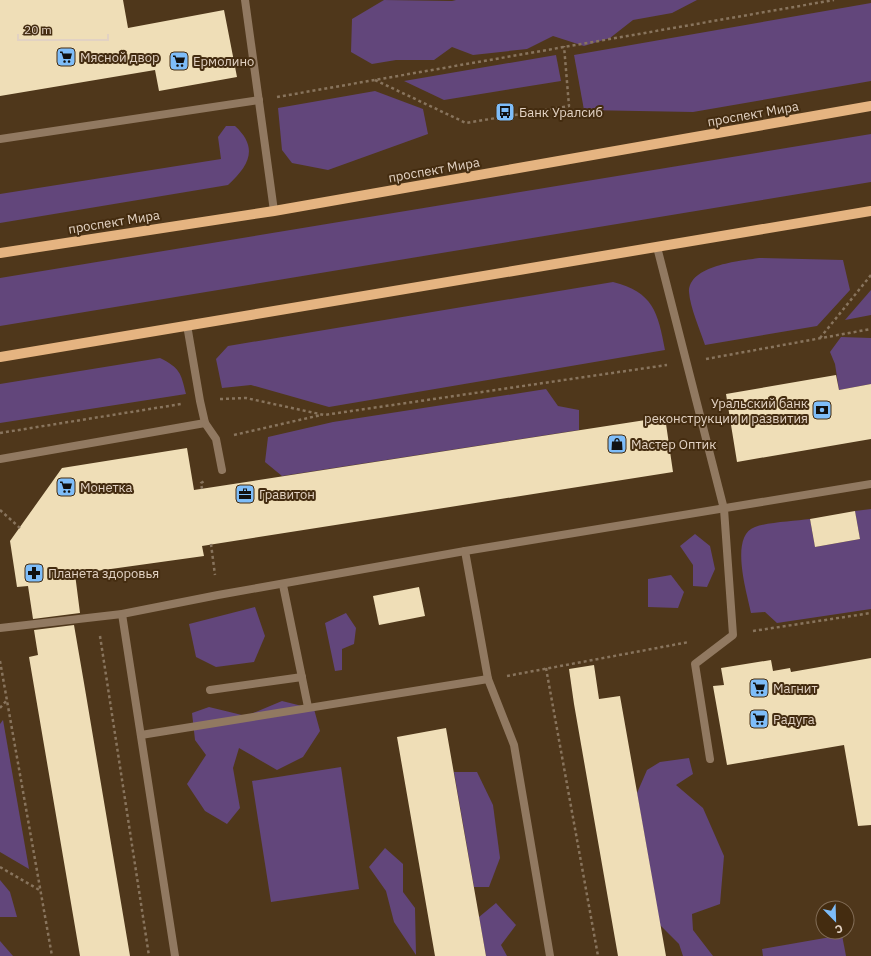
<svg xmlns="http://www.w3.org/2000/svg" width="871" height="956" font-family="'IBM Plex Sans',sans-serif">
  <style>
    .green { fill: #62467b }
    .building { fill: #efdeb7 }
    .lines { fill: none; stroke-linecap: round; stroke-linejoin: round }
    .path { stroke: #88745d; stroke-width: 2.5; stroke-dasharray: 3 3; stroke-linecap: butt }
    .lane { stroke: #917961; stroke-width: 8 }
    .primary { stroke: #e5b481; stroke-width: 10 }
    .labels { text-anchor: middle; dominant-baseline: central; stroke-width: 4; stroke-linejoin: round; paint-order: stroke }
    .poi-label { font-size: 13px; fill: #e2d2c3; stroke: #442c10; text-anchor: start }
    .street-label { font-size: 13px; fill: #e2d2c3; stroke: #442c10 }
  </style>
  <rect width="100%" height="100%" fill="#4f371b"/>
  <g class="green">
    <polygon points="384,0 452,1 456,0 697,0 672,13 633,20 610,38 584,46 553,36 527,49 473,55 452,47 434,60 396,60 372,64 351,52 352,19"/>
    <polygon points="871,3 871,81 693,112 584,110 574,55"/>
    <polygon points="556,55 561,81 444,100 404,81"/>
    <polygon points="375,91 423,109 428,134 328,170 292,163 282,150 278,108"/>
    <path d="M 226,126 L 235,126 C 259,148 249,166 228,185 L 0,223 L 0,194 L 221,159 L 218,137 Z"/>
    <polygon points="871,134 871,182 0,326 0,278"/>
    <path d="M 759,258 L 843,260 L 850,290 L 817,326 L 705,345 C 700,330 690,307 689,292 C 689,265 740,261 759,258 Z"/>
    <path d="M 613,282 C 653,292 658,312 665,350 L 329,407 L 251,385 L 222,388 L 216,359 L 228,346 Z"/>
    <polygon points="871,290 871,315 845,320"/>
    <polygon points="841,337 871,338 871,384 839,390 835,364 830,352"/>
    <path d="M 160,358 C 180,368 181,373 186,394 L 0,423 L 0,384 Z"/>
    <polygon points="546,389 558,406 579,410 579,430 282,476 265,462 268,437 333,422"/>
    <path d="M 871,509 L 871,609 L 777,623 L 765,612 L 751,613 C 747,593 729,536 755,527 C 769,522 795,521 810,519 L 815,547 L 860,539 L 855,511 Z"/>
    <polygon points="695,534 710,546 715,569 707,587 693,586 693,565 680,546"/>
    <polygon points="671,575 684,592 678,608 648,607 648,579"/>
    <polygon points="255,607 265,636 254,662 216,667 196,657 189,624"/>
    <polygon points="346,613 356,628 354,644 342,649 342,670 335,671 325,623"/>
    <polygon points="282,701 314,709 320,731 303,757 277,770 239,748 233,768 240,808 227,824 205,811 187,784 206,755 195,740 192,713 209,707 246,716"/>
    <polygon points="3,720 29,869 0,852 0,724"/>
    <polygon points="689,758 693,774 676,785 703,808 724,856 720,904 692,914 693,930 713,956 683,956 679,944 660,925 637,793 647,770 660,762"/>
    <polygon points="341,767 359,889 271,902 252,781"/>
    <polygon points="454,772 477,772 493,805 500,858 489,887 474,887"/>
    <polygon points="385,848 403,864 403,892 415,908 416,955 394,922 386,891 369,867"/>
    <polygon points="0,880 10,892 17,917 0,917"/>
    <polygon points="496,903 516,925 501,945 507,956 486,956 479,917"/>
    <polygon points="842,935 846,956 763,956 762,949"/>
    <polygon points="0,941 13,956 0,956"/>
  </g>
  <g class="building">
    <polygon points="0,0 123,0 128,28 224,10 237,77 159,91 155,70 0,96"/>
    <polygon points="836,375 839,390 871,384 871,439 737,462 726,394"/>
    <polygon points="665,417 673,472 202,546 204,556 75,574 80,613 33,619 28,586 17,587 10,541 62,468 187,448 194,490"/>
    <polygon points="855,511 860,539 815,547 810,519"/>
    <polygon points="419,587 425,616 379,625 373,596"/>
    <polygon points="74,625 84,683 130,956 80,956 29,657 38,655 34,630"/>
    <polygon points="871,658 871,825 858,826 844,745 727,765 713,686 724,685 721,668 771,660 773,671 790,668 791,672"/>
    <polygon points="594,665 599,699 620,696 666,956 618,956 574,704 569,669"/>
    <polygon points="446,728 464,831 486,956 435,956 397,737"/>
  </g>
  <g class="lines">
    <g class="path">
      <polyline points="375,80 466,123 569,106 564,46"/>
      <polyline points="277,97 834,0"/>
      <polyline points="820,338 871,275"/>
      <polyline points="706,359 871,329"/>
      <polyline points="220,399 246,398 324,415 667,365"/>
      <polyline points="0,433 181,404"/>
      <polyline points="234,435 321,415"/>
      <polyline points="202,489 201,483 206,480"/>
      <polyline points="0,510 20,528"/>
      <polyline points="211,544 215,575"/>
      <polyline points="753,631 871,613"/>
      <polyline points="100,636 149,956"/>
      <polyline points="0,661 52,956"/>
      <polyline points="546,668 598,956"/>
      <polyline points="507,676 689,642"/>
      <polyline points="0,708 7,700"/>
      <polyline points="0,867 41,891"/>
    </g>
    <g class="lane">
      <polyline points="245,0 274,211"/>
      <polyline points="0,139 259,100"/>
      <polyline points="657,247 724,509 733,635 695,664 710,759"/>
      <polyline points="187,325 200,401 205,423 216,439 222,470"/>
      <polyline points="0,459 205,423"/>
      <polyline points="465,551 488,679 514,745 550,956"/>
      <polyline points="283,585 308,707"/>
      <polyline points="122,614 175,956"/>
      <polyline points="0,628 122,614 218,595 465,551 871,484"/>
      <polyline points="210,690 302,677"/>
      <polyline points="141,735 488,679"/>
    </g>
    <g class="primary">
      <polyline points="0,253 274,211 871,106"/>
      <polyline points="0,357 871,211"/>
    </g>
  </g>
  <defs>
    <g id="supermarket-square" transform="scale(1)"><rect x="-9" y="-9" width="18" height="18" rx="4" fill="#7ebdf9" stroke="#442c10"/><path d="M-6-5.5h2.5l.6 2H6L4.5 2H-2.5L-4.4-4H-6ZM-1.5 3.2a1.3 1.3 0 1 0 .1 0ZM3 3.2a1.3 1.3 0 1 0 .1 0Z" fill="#111"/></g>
    <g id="bus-square" transform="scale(1)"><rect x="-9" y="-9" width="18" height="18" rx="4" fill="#7ebdf9" stroke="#442c10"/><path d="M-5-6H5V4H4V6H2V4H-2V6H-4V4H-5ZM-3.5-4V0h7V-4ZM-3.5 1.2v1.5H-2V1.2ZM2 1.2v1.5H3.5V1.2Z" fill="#111"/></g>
    <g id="bank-square" transform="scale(1)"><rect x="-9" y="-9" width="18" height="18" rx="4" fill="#7ebdf9" stroke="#442c10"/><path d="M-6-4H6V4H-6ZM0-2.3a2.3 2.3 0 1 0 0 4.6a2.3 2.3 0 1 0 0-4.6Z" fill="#111"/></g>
    <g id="shop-square" transform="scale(1)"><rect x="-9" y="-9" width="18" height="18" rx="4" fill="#7ebdf9" stroke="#442c10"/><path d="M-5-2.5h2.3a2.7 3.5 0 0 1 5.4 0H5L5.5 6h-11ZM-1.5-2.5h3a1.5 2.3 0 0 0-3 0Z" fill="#111"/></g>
    <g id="office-square" transform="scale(1)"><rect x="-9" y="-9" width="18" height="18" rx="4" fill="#7ebdf9" stroke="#442c10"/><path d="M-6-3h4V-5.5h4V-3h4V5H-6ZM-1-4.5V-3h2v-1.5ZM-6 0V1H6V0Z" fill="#111"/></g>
    <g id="pharmacy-square" transform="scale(1)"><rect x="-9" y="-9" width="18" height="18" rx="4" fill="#7ebdf9" stroke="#442c10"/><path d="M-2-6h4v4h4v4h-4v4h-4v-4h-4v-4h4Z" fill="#111"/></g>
  </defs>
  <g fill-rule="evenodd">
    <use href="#supermarket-square" x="66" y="57"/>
    <use href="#supermarket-square" x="179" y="61"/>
    <use href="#bus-square" x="505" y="112"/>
    <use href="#bank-square" x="822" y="410"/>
    <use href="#shop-square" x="617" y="444"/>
    <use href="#supermarket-square" x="66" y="487"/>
    <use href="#office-square" x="245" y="494"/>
    <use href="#pharmacy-square" x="34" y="573"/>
    <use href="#supermarket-square" x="759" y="688"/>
    <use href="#supermarket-square" x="759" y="719"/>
  </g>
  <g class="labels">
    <g class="poi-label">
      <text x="80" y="57">Мясной двор</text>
      <text x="193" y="61">Ермолино</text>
      <text x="519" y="112">Банк Уралсиб</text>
      <text x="808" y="403" text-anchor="end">Уральский банк<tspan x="808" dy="15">реконструкции и развития</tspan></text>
      <text x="631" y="444">Мастер Оптик</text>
      <text x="80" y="487">Монетка</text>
      <text x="259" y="494">Гравитон</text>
      <text x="48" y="573">Планета здоровья</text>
      <text x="773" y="688">Магнит</text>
      <text x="773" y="719">Радуга</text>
    </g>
    <g class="street-label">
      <text transform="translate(753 114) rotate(-10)">проспект Мира</text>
      <text transform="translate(434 170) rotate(-10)">проспект Мира</text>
      <text transform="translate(114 222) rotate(-9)">проспект Мира</text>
    </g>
  </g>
  <g transform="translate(835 920) rotate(157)"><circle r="19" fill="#442c10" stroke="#836e58"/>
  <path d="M0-3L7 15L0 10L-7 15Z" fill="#7ebdf9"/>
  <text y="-6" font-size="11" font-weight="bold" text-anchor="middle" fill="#e2d2c3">С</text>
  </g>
  <path d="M18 34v6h90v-6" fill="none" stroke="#e2d2c3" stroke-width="2"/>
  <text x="24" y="34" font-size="12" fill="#e2d2c3" stroke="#442c10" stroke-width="3" paint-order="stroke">20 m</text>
</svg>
